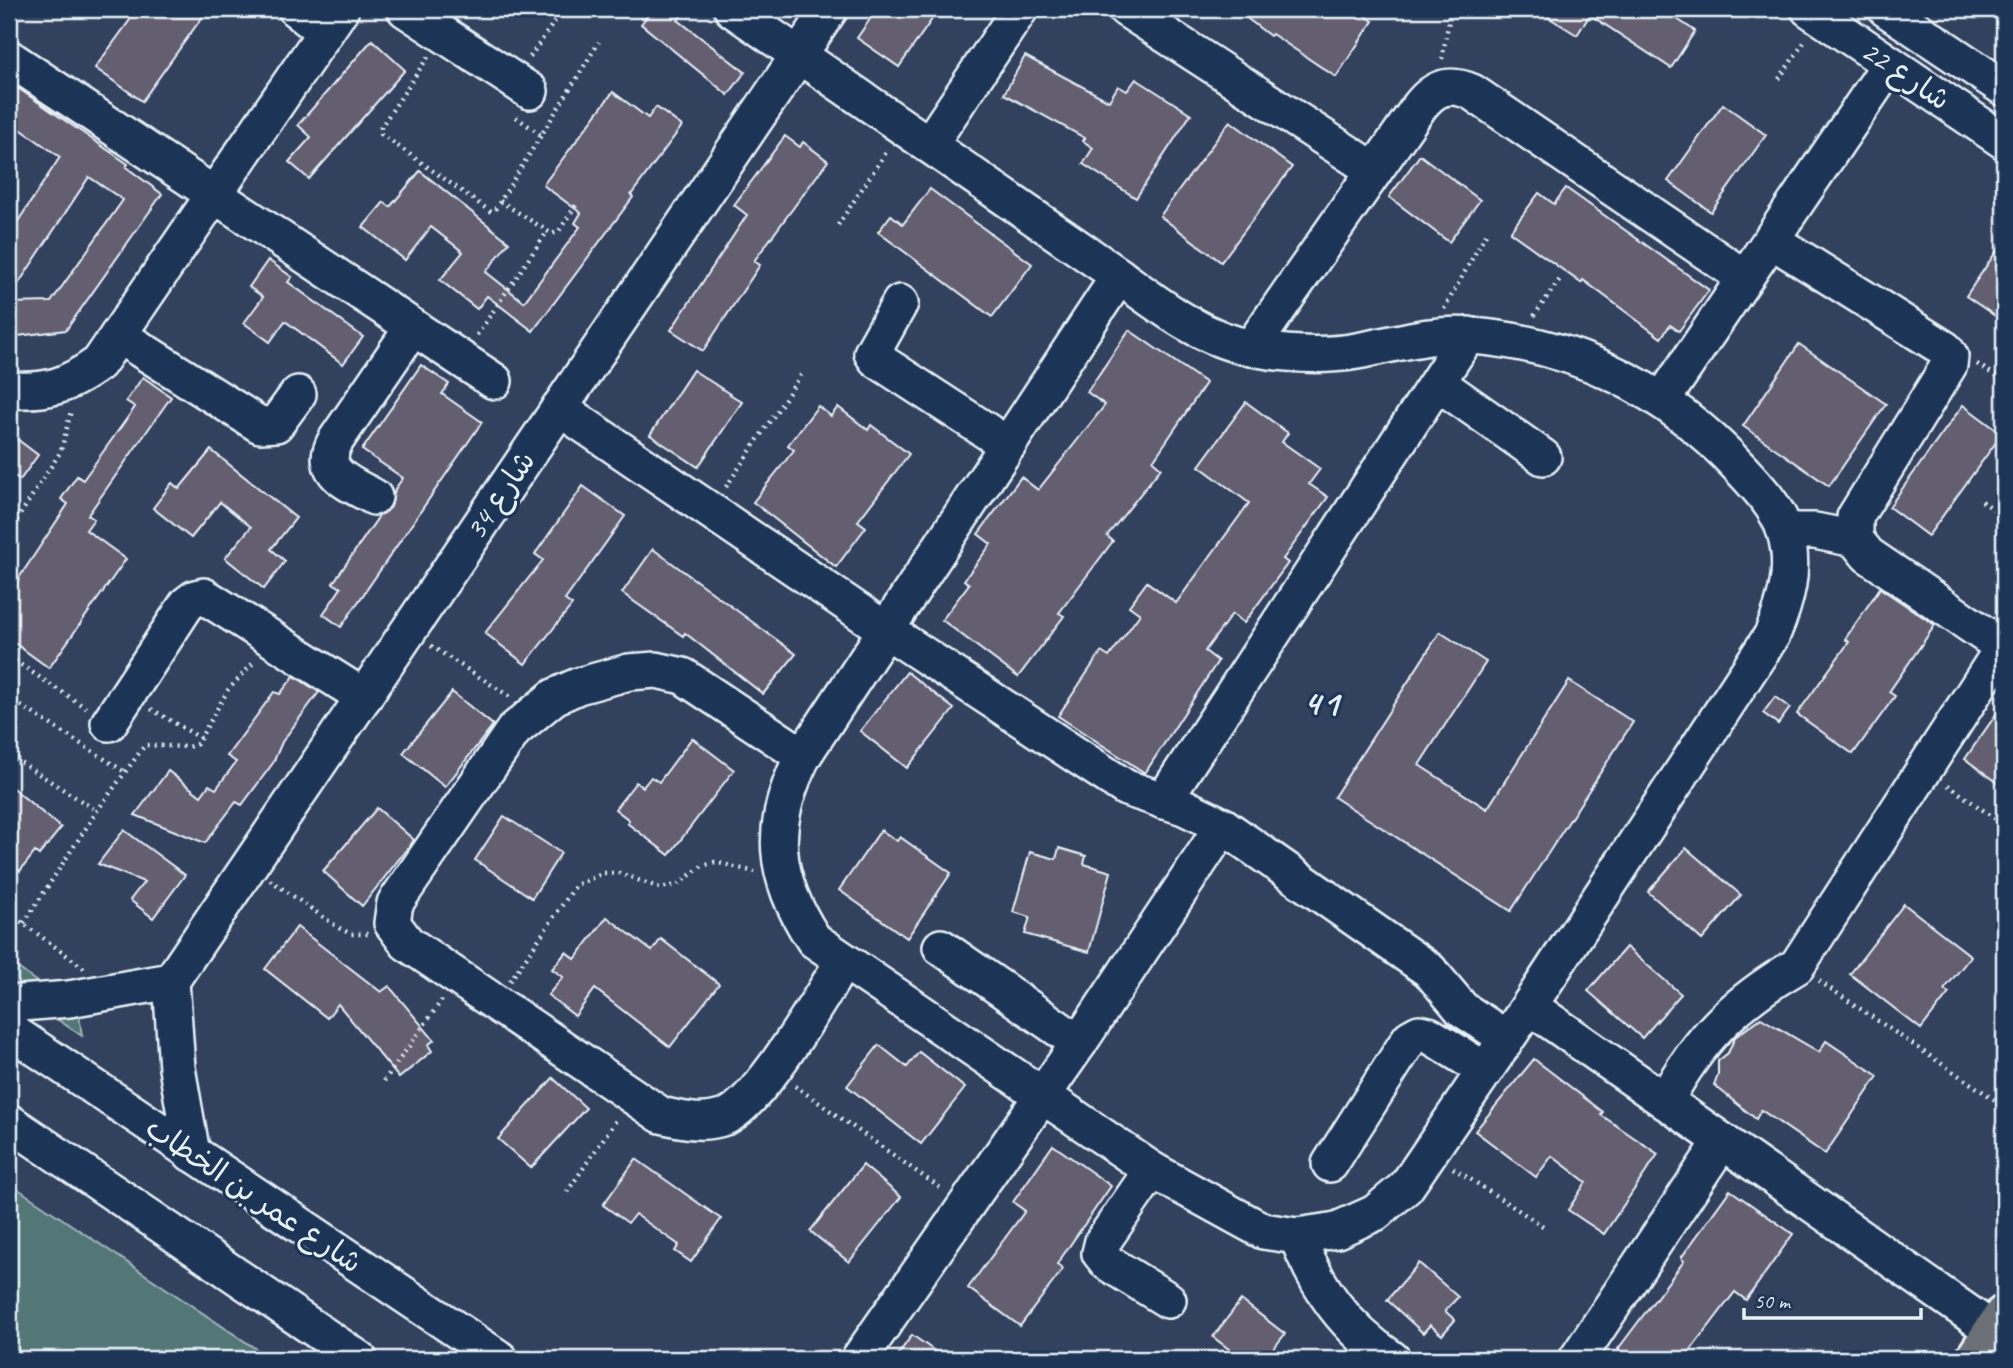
<svg xmlns="http://www.w3.org/2000/svg" width="2013" height="1368" font-family="Caveat,'Playpen Sans Arabic',sans-serif">
  <style>
    .green { fill: #537677; stroke: #9eb4b8; stroke-width: 2 }
    .building { fill: #635e70; stroke: #e8f1f8; stroke-width: 2 }
    .lines { fill: none; stroke-linecap: round; stroke-linejoin: round }
    .minor-casing { stroke: #e8f1f8; stroke-width: 40 }
    .major-casing { stroke: #e8f1f8; stroke-width: 44 }
    .path { stroke: #e8f1f8; stroke-width: 4.5; stroke-dasharray: 2 5; stroke-linecap: butt }
    .minor { stroke: #1d3557; stroke-width: 35 }
    .major { stroke: #6a7074; stroke-width: 38 }
    .labels { text-anchor: middle; dominant-baseline: central; stroke-width: 6; stroke-linejoin: round; paint-order: stroke }
    .street-label { font-size: 30px; fill: #e8f1f8; stroke: #1d3557 }
    .district-label { font-size: 37px; font-weight: bold; letter-spacing: 2px; fill: #e8f1f8; stroke: #1d3557 }
  </style>
  <rect width="100%" height="100%" fill="#32415e"/>
  <filter id="ink" filterUnits="userSpaceOnUse"><feTurbulence type="fractalNoise" baseFrequency=".0143" numOctaves="2"/><feDisplacementMap in="SourceGraphic" scale="14" xChannelSelector="R" yChannelSelector="G"/><feConvolveMatrix kernelMatrix="1 2 1 2 8 2 1 2 1" color-interpolation-filters="sRGB"/></filter>
  <g filter="url(#ink)">
    <g class="green">
      <polygon points="9,961 79,1014 82,1036 9,987"/>
      <polygon points="9,1183 271,1359 9,1359"/>
    </g>
    <g class="building">
      <polygon points="138,9 208,9 142,101 95,68"/>
      <polygon points="653,9 671,9 681,16 678,20 745,72 728,95 641,24"/>
      <polygon points="877,9 939,9 899,67 857,38"/>
      <polygon points="1235,9 1355,9 1373,21 1336,77 1272,34 1270,36"/>
      <polygon points="1535,9 1662,9 1695,31 1671,68 1590,15 1577,35"/>
      <polygon points="372,40 405,70 309,179 289,162 311,137 298,125"/>
      <polygon points="1025,56 1109,101 1118,86 1127,91 1136,79 1191,114 1136,198 1083,164 1093,148 1083,141 1085,138 1004,94"/>
      <polygon points="9,82 128,164 126,167 162,194 66,330 9,337 9,303 51,302 123,200 89,177 9,298 9,235 60,157 9,121"/>
      <polygon points="613,92 648,118 656,107 682,126 631,195 633,197 533,331 487,296 477,309 440,280 463,252 431,227 405,260 363,227 384,202 390,207 420,171 509,242 486,272 524,302 580,227 575,223 581,213 543,185"/>
      <polygon points="1723,104 1766,135 1711,212 1668,181"/>
      <polygon points="1230,121 1292,167 1221,262 1160,216"/>
      <polygon points="785,136 800,147 803,142 828,161 754,261 760,265 703,351 671,330 747,215 734,205"/>
      <polygon points="1420,155 1480,200 1449,242 1389,197"/>
      <polygon points="1566,188 1709,290 1679,331 1670,325 1661,338 1583,280 1581,283 1510,232 1539,193 1554,204"/>
      <polygon points="930,189 1032,264 992,317 878,232 891,215 903,224"/>
      <polygon points="2004,240 2004,322 1966,296"/>
      <polygon points="268,260 292,277 288,282 363,337 343,364 285,321 270,342 244,323 263,297 249,287"/>
      <polygon points="1129,330 1206,383 1153,461 1161,468 1107,536 1113,541 1059,613 1064,616 1018,677 942,620 969,584 964,580 991,544 978,534 1021,477 1038,490 1105,405 1087,392"/>
      <polygon points="1799,344 1886,404 1829,486 1743,426"/>
      <polygon points="421,365 449,384 442,394 482,422 341,627 323,614 341,588 333,583 379,516 391,507 395,489 403,478 362,450"/>
      <polygon points="693,370 742,402 698,467 650,435"/>
      <polygon points="143,377 171,397 88,515 94,519 86,530 126,559 49,668 9,639 9,593 68,504 61,499 77,476 83,480 135,407 126,401"/>
      <polygon points="1246,402 1288,433 1282,442 1320,469 1309,484 1328,497 1283,559 1288,563 1244,623 1232,614 1205,651 1218,661 1145,773 1058,716 1101,652 1109,657 1140,614 1129,606 1147,582 1176,603 1249,503 1199,466"/>
      <polygon points="1963,405 2002,434 1928,536 1889,507"/>
      <polygon points="818,406 831,416 838,407 868,430 871,425 909,454 858,521 866,527 836,567 753,502 794,450 788,445"/>
      <polygon points="17,439 38,455 20,480 9,472 9,450"/>
      <polygon points="211,450 296,518 271,549 285,561 264,589 225,558 251,527 220,502 191,538 153,508 172,483 179,489"/>
      <polygon points="583,486 625,516 565,600 572,605 525,664 485,633 543,560 535,554"/>
      <polygon points="653,549 796,654 763,694 685,633 683,636 622,593"/>
      <polygon points="1880,588 1935,625 1889,692 1895,696 1853,754 1797,714 1849,642 1845,639"/>
      <polygon points="1440,632 1486,662 1419,765 1487,809 1569,681 1633,722 1511,911 1334,797"/>
      <polygon points="907,672 954,709 907,768 860,731"/>
      <polygon points="294,676 319,692 282,742 273,763 242,805 236,802 205,843 135,815 168,771 201,796 209,785 216,789 236,762 227,756 274,692 280,694"/>
      <polygon points="452,692 493,725 445,787 403,753"/>
      <polygon points="1775,697 1790,708 1778,724 1763,713"/>
      <polygon points="2004,703 2004,787 1965,759"/>
      <polygon points="692,738 734,770 669,855 627,823 629,820 615,809 636,782 643,787 651,777 659,782"/>
      <polygon points="9,785 61,828 39,855 35,852 20,871 9,862"/>
      <polygon points="377,808 414,840 362,906 323,871"/>
      <polygon points="504,816 561,853 532,898 475,860"/>
      <polygon points="124,830 185,875 153,918 130,900 144,882 98,864"/>
      <polygon points="881,830 897,841 900,837 951,873 907,938 839,890"/>
      <polygon points="1059,848 1086,856 1084,864 1111,872 1089,952 1025,934 1030,917 1013,912 1030,852 1056,859"/>
      <polygon points="1686,848 1741,895 1702,940 1648,892"/>
      <polygon points="1904,904 1971,956 1944,990 1949,993 1921,1029 1850,974"/>
      <polygon points="607,917 652,951 661,939 719,984 670,1047 595,989 575,1016 548,995 563,977 552,969 566,952 575,959"/>
      <polygon points="297,927 381,992 389,986 434,1040 428,1045 432,1051 399,1078 338,1004 327,1018 265,969"/>
      <polygon points="1626,947 1681,994 1642,1038 1588,991"/>
      <polygon points="1761,1018 1819,1052 1826,1041 1878,1076 1825,1154 1761,1110 1756,1119 1714,1085 1718,1074 1718,1061 1728,1053 1735,1037"/>
      <polygon points="879,1045 907,1067 919,1052 965,1088 921,1144 847,1086"/>
      <polygon points="1534,1059 1603,1112 1601,1115 1658,1154 1604,1234 1568,1210 1586,1182 1552,1156 1536,1177 1475,1131"/>
      <polygon points="553,1078 586,1108 531,1168 498,1139"/>
      <polygon points="1053,1145 1111,1186 1057,1264 1063,1269 1020,1326 968,1288 1025,1211 1013,1202"/>
      <polygon points="636,1159 721,1219 691,1262 675,1251 679,1245 635,1214 628,1223 603,1205"/>
      <polygon points="863,1165 901,1197 849,1262 810,1231"/>
      <polygon points="1730,1190 1793,1234 1746,1300 1735,1292 1684,1359 1631,1359 1618,1349 1684,1261 1681,1258"/>
      <polygon points="1419,1263 1458,1297 1445,1311 1455,1320 1442,1335 1430,1325 1423,1333 1387,1300"/>
      <polygon points="1241,1300 1285,1334 1265,1359 1242,1359 1213,1337"/>
      <polygon points="912,1335 946,1359 895,1359"/>
    </g>
    <g class="lines">
      <g class="minor-casing">
        <g id="minor">
          <polyline points="296,9 325,32"/>
          <polyline points="405,9 530,91"/>
          <polyline points="732,9 1119,276"/>
          <polyline points="1126,9 1374,170"/>
          <polyline points="1809,9 2004,141"/>
          <polyline points="1886,9 2004,88"/>
          <polyline points="9,58 494,381"/>
          <polyline points="929,145 1020,9"/>
          <polyline points="1771,240 1945,349 1950,356 1949,365 1855,517 1855,539"/>
          <path d="M 1119,276 C 1160,306 1202,339 1252,348 C 1288,355 1322,357 1357,351 C 1396,344 1433,332 1472,336 C 1577,344 1669,391 1740,468 C 1757,486 1778,508 1785,532 C 1796,568 1786,602 1772,635 L 1529,1006 L 1406,1187 L 1375,1213 L 1337,1230 L 1297,1236 L 1263,1231 L 1152,1170 L 814,940 C 772,876 768,825 803,756 Z"/>
          <polyline points="900,303 872,353 876,359 1008,445"/>
          <polyline points="118,335 260,425 276,424 298,394"/>
          <path d="M 1251,348 L 1419,107 C 1434,87 1449,82 1472,92 L 1745,278"/>
          <polyline points="1438,383 1543,457"/>
          <path d="M 9,390 C 49,392 67,386 99,363 L 341,9"/>
          <polyline points="1663,399 1890,64"/>
          <polyline points="559,408 886,630 1126,788 1184,807 1223,826 1429,970 1462,1009 1506,1038"/>
          <path d="M 374,497 C 349,483 317,473 336,440 L 413,327"/>
          <polyline points="1785,531 1815,531 1855,539 1868,555 2003,647"/>
          <polyline points="109,723 187,604 195,598 204,596 364,697"/>
          <path d="M 803,756 L 683,676 L 656,670 L 629,672 L 578,686 L 554,697 L 514,730 L 395,903 L 392,923 L 407,943 L 661,1115 C 682,1120 703,1125 725,1117 C 761,1102 820,997 843,962"/>
          <polyline points="1163,801 1468,335"/>
          <polyline points="941,947 1079,1043"/>
          <polyline points="171,981 830,9"/>
          <polyline points="171,981 177,1068 192,1154"/>
          <polyline points="9,1004 69,999 171,981"/>
          <polyline points="1529,1006 1994,1331"/>
          <polyline points="9,1030 500,1359"/>
          <path d="M 1665,1101 C 1699,1038 1735,1002 1797,966 L 2004,646"/>
          <polyline points="9,1122 359,1359"/>
          <polyline points="1330,1164 1410,1038 1419,1033 1429,1035 1485,1070"/>
          <polyline points="1152,1170 1103,1241 1100,1253 1108,1263 1168,1300"/>
          <path d="M 1297,1236 C 1317,1288 1345,1328 1392,1359"/>
          <polyline points="859,1359 1079,1043 1223,826"/>
          <polyline points="1577,1359 1722,1141"/>
        </g>
      </g>
      <g class="major-casing">
        <polyline id="major" points="1975,1359 2004,1315"/>
      </g>
      <g class="path">
        <polyline points="428,57 381,127 381,134 491,212 496,208 599,42"/>
        <polyline points="530,57 563,9"/>
        <polyline points="1442,59 1451,9"/>
        <polyline points="1779,79 1805,41"/>
        <polyline points="516,117 541,135"/>
        <polyline points="500,201 552,234 559,231 576,205"/>
        <polyline points="838,225 887,151"/>
        <polyline points="1444,309 1487,232"/>
        <polyline points="1534,316 1560,279"/>
        <polyline points="477,335 547,232"/>
        <polyline points="1977,364 2004,381"/>
        <polyline points="726,487 803,372"/>
        <polyline points="1982,501 2004,517"/>
        <polyline points="9,511 18,517"/>
        <polyline points="9,532 61,451 71,411"/>
        <polyline points="431,646 512,698"/>
        <polyline points="9,657 86,708"/>
        <polyline points="9,673 16,662"/>
        <polyline points="9,698 125,772"/>
        <polyline points="151,709 202,739"/>
        <polyline points="9,755 97,811"/>
        <polyline points="1948,785 2004,825"/>
        <polyline points="270,880 339,928 351,934 368,934"/>
        <polyline points="9,913 84,968"/>
        <polyline points="24,923 97,811 145,745 188,747 197,744 228,690 255,661"/>
        <polyline points="510,981 576,885 604,873 619,873 660,888 677,885 702,866 715,862 755,872"/>
        <polyline points="1819,981 2004,1106"/>
        <polyline points="384,1081 442,1000"/>
        <polyline points="795,1086 943,1190"/>
        <polyline points="1453,1168 1546,1228"/>
        <polyline points="567,1192 617,1119"/>
      </g>
      <use href="#minor" class="minor"/>
      <use href="#major" class="major"/>
    </g>
  </g>
  <g class="labels">
    <g class="street-label">
      <text transform="translate(1906 75) rotate(34)">شارع 22</text>
      <text transform="translate(500 495) rotate(-56)">شارع 34</text>
      <text transform="translate(254 1195) rotate(34)">شارع عمر بن الخطاب</text>
    </g>
    <g class="district-label">
      <text x="1322" y="702">41</text>
    </g>
  </g>
  <rect width="2013" height="1368" fill="none" stroke="#1d3557" stroke-width="35"/>
  <rect x="18" y="18" width="1978" height="1333" fill="none" stroke="#e8f1f8" stroke-width="2.5" filter="url(#ink)"/>
  <path d="M1744 1308v10h177v-10" fill="none" stroke="#e8f1f8" stroke-width="3.5"/>
  <text x="1754" y="1308" font-size="21" fill="#e8f1f8" stroke="#1d3557" stroke-width="5" paint-order="stroke">50 m</text>
</svg>
